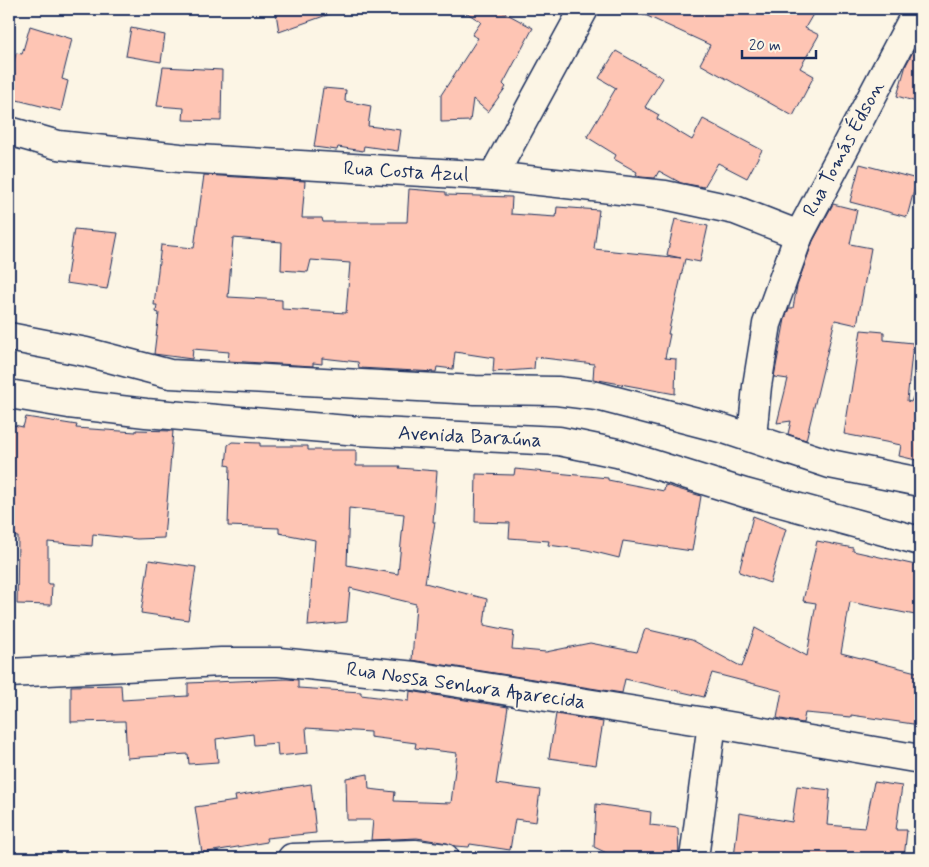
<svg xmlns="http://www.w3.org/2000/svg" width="929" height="867" font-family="Mynerve,sans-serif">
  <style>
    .building { fill: #fec5b4; stroke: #1b2f5e; fill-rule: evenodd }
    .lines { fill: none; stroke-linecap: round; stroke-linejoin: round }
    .minor-casing { stroke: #1b2f5e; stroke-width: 31 }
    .minor { stroke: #fcf5e5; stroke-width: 28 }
    .labels { text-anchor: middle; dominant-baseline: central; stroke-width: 4; stroke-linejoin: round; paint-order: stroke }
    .street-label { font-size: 20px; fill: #1b2f5e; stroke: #fcf5e5 }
  </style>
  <rect width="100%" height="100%" fill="#fcf5e5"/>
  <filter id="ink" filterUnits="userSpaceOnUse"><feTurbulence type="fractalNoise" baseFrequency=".02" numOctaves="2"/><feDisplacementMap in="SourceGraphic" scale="10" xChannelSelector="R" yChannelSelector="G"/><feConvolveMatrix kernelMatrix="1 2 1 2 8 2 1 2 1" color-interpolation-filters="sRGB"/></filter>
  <g filter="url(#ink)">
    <g class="building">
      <polygon points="296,9 337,9 338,11 279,32 276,13"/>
      <polygon points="461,9 498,9 533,28 503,84 506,87 488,112 473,99 470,121 441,122 441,95 478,38 472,35 481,22"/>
      <polygon points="632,9 816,9 805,28 819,35 800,68 814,76 793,116 700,64 710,45"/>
      <polygon points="30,26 72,39 62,79 68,81 61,111 9,98 9,81 16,53 22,54"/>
      <polygon points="131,28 165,35 161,62 126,56"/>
      <polygon points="920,38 920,103 897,96 906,65"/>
      <polygon points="616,51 663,78 645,107 659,115 657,119 692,140 703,119 762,150 747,178 718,163 704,187 681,183 659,171 655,178 640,177 636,174 637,172 614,159 616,155 587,137 616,88 599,78"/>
      <polygon points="163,67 222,70 221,121 183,120 184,108 157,106"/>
      <polygon points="323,88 346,90 345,101 371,106 368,126 401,130 398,151 364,146 363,151 338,147 337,150 314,147"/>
      <polygon points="860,164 917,179 907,217 850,202"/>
      <path d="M 204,175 L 305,181 L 302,218 L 322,218 L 323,222 L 407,222 L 409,189 L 446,192 L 446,195 L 512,197 L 511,214 L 556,217 L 557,207 L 599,210 L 594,249 L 681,258 L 667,255 L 675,219 L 708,226 L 700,262 L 685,259 L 668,334 L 670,334 L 665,358 L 676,359 L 675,394 L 593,379 L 594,364 L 535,357 L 534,369 L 493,372 L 494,358 L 455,352 L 453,369 L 437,367 L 436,372 L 359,368 L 358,362 L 322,358 L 322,364 L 313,363 L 313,366 L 228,361 L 229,352 L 193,349 L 192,359 L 154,354 L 159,313 L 156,312 L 157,305 L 154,305 L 161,245 L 194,248 ZM 233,238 L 282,242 L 281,270 L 308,272 L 311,260 L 350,263 L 346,313 L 282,309 L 282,300 L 228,297 Z"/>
      <polygon points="833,204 857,210 850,244 871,248 857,325 835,320 806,440 788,434 791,421 777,423 788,379 774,377 785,319 789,308 793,308 797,286 813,241"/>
      <polygon points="74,229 118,233 107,289 66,283"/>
      <polygon points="861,330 884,332 884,340 913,343 907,401 911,402 913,397 920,398 920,461 899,456 901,445 844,434"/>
      <polygon points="26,417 77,425 76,428 136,432 136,430 173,431 164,538 137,539 93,534 92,546 48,542 48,584 52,584 51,605 17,604 18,537 9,536 9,424 23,427"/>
      <path d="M 232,442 L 260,443 L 260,446 L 308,446 L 308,450 L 356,450 L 356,466 L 400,466 L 399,468 L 437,471 L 433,522 L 435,522 L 425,583 L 487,599 L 484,625 L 514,631 L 512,649 L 546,652 L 590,643 L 637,652 L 645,629 L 692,640 L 742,667 L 755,628 L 807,656 L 816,603 L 803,601 L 817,541 L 853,548 L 853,551 L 920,566 L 920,616 L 850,602 L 841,653 L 920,673 L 920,725 L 851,715 L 851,717 L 805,713 L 803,723 L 781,719 L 777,718 L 782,691 L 712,673 L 704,697 L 625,679 L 622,693 L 412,660 L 416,604 L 350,588 L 347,622 L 308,626 L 315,540 L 279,533 L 279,528 L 228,526 L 230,466 L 226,465 L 228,445 ZM 349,508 L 404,514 L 398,574 L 347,565 Z"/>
      <polygon points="515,469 608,478 608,480 664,491 665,485 701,496 692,551 623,541 619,558 587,550 548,545 549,541 509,538 510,523 475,522 476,474 514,475"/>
      <polygon points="753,516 786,529 770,583 739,572"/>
      <polygon points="149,560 196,567 188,620 141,613"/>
      <polygon points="287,679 298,680 298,688 361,692 361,695 409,701 410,691 508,707 496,784 540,790 536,822 515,819 510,850 470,844 469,847 455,846 447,843 417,838 371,840 373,820 347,820 346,778 368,774 369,789 395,792 394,801 451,803 457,753 415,748 416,743 370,737 370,732 306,728 308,753 278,756 277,743 254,745 253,734 216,739 218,762 189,764 188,754 127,758 125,721 71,722 71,686 121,685 122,700 188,696 188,683"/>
      <polygon points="556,714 603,722 596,765 549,758"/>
      <polygon points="874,782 902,786 896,830 907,830 904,858 734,858 739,813 792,822 797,786 830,790 827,825 865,828"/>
      <polygon points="311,784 316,833 266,838 267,842 202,853 195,807 236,801 235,796"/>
      <polygon points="596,804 651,812 650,825 678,828 679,858 617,858 594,847"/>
    </g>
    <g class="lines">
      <g class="minor-casing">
        <g id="minor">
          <polyline points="9,131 58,145 180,158 493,176 665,195 735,210 799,235"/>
          <polyline points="493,176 584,9"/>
          <polyline points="9,337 86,352 170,374 475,390 557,391 597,396 724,429 830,464 920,482"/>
          <polyline points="9,394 69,404 146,413 359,431 559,441 617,453 745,493 920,541"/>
          <polyline points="752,437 757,386 767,324 799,235 918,9"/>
          <polyline points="9,673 221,662 279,662 415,676 712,723 920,759"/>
          <polyline points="292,858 415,854 445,858"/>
          <polyline points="694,858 712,723"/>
        </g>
      </g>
      <use href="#minor" class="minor"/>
    </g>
  </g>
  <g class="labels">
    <g class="street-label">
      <text transform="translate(844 149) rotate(-62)">Rua Tomás Édson</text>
      <text transform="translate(406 172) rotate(3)">Rua Costa Azul</text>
      <text transform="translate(470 437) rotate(3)">Avenida Baraúna</text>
      <text transform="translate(466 686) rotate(8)">Rua Nossa Senhora Aparecida</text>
    </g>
  </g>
  <rect width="929" height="867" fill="none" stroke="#fcf5e5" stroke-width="30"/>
  <rect x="15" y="15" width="899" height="837" fill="none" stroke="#1b2f5e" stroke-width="2" filter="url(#ink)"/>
  <path d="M742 50v8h74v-8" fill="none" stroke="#1b2f5e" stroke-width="2.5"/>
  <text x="749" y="50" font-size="15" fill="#1b2f5e" stroke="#fcf5e5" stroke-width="4" paint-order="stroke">20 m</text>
</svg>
